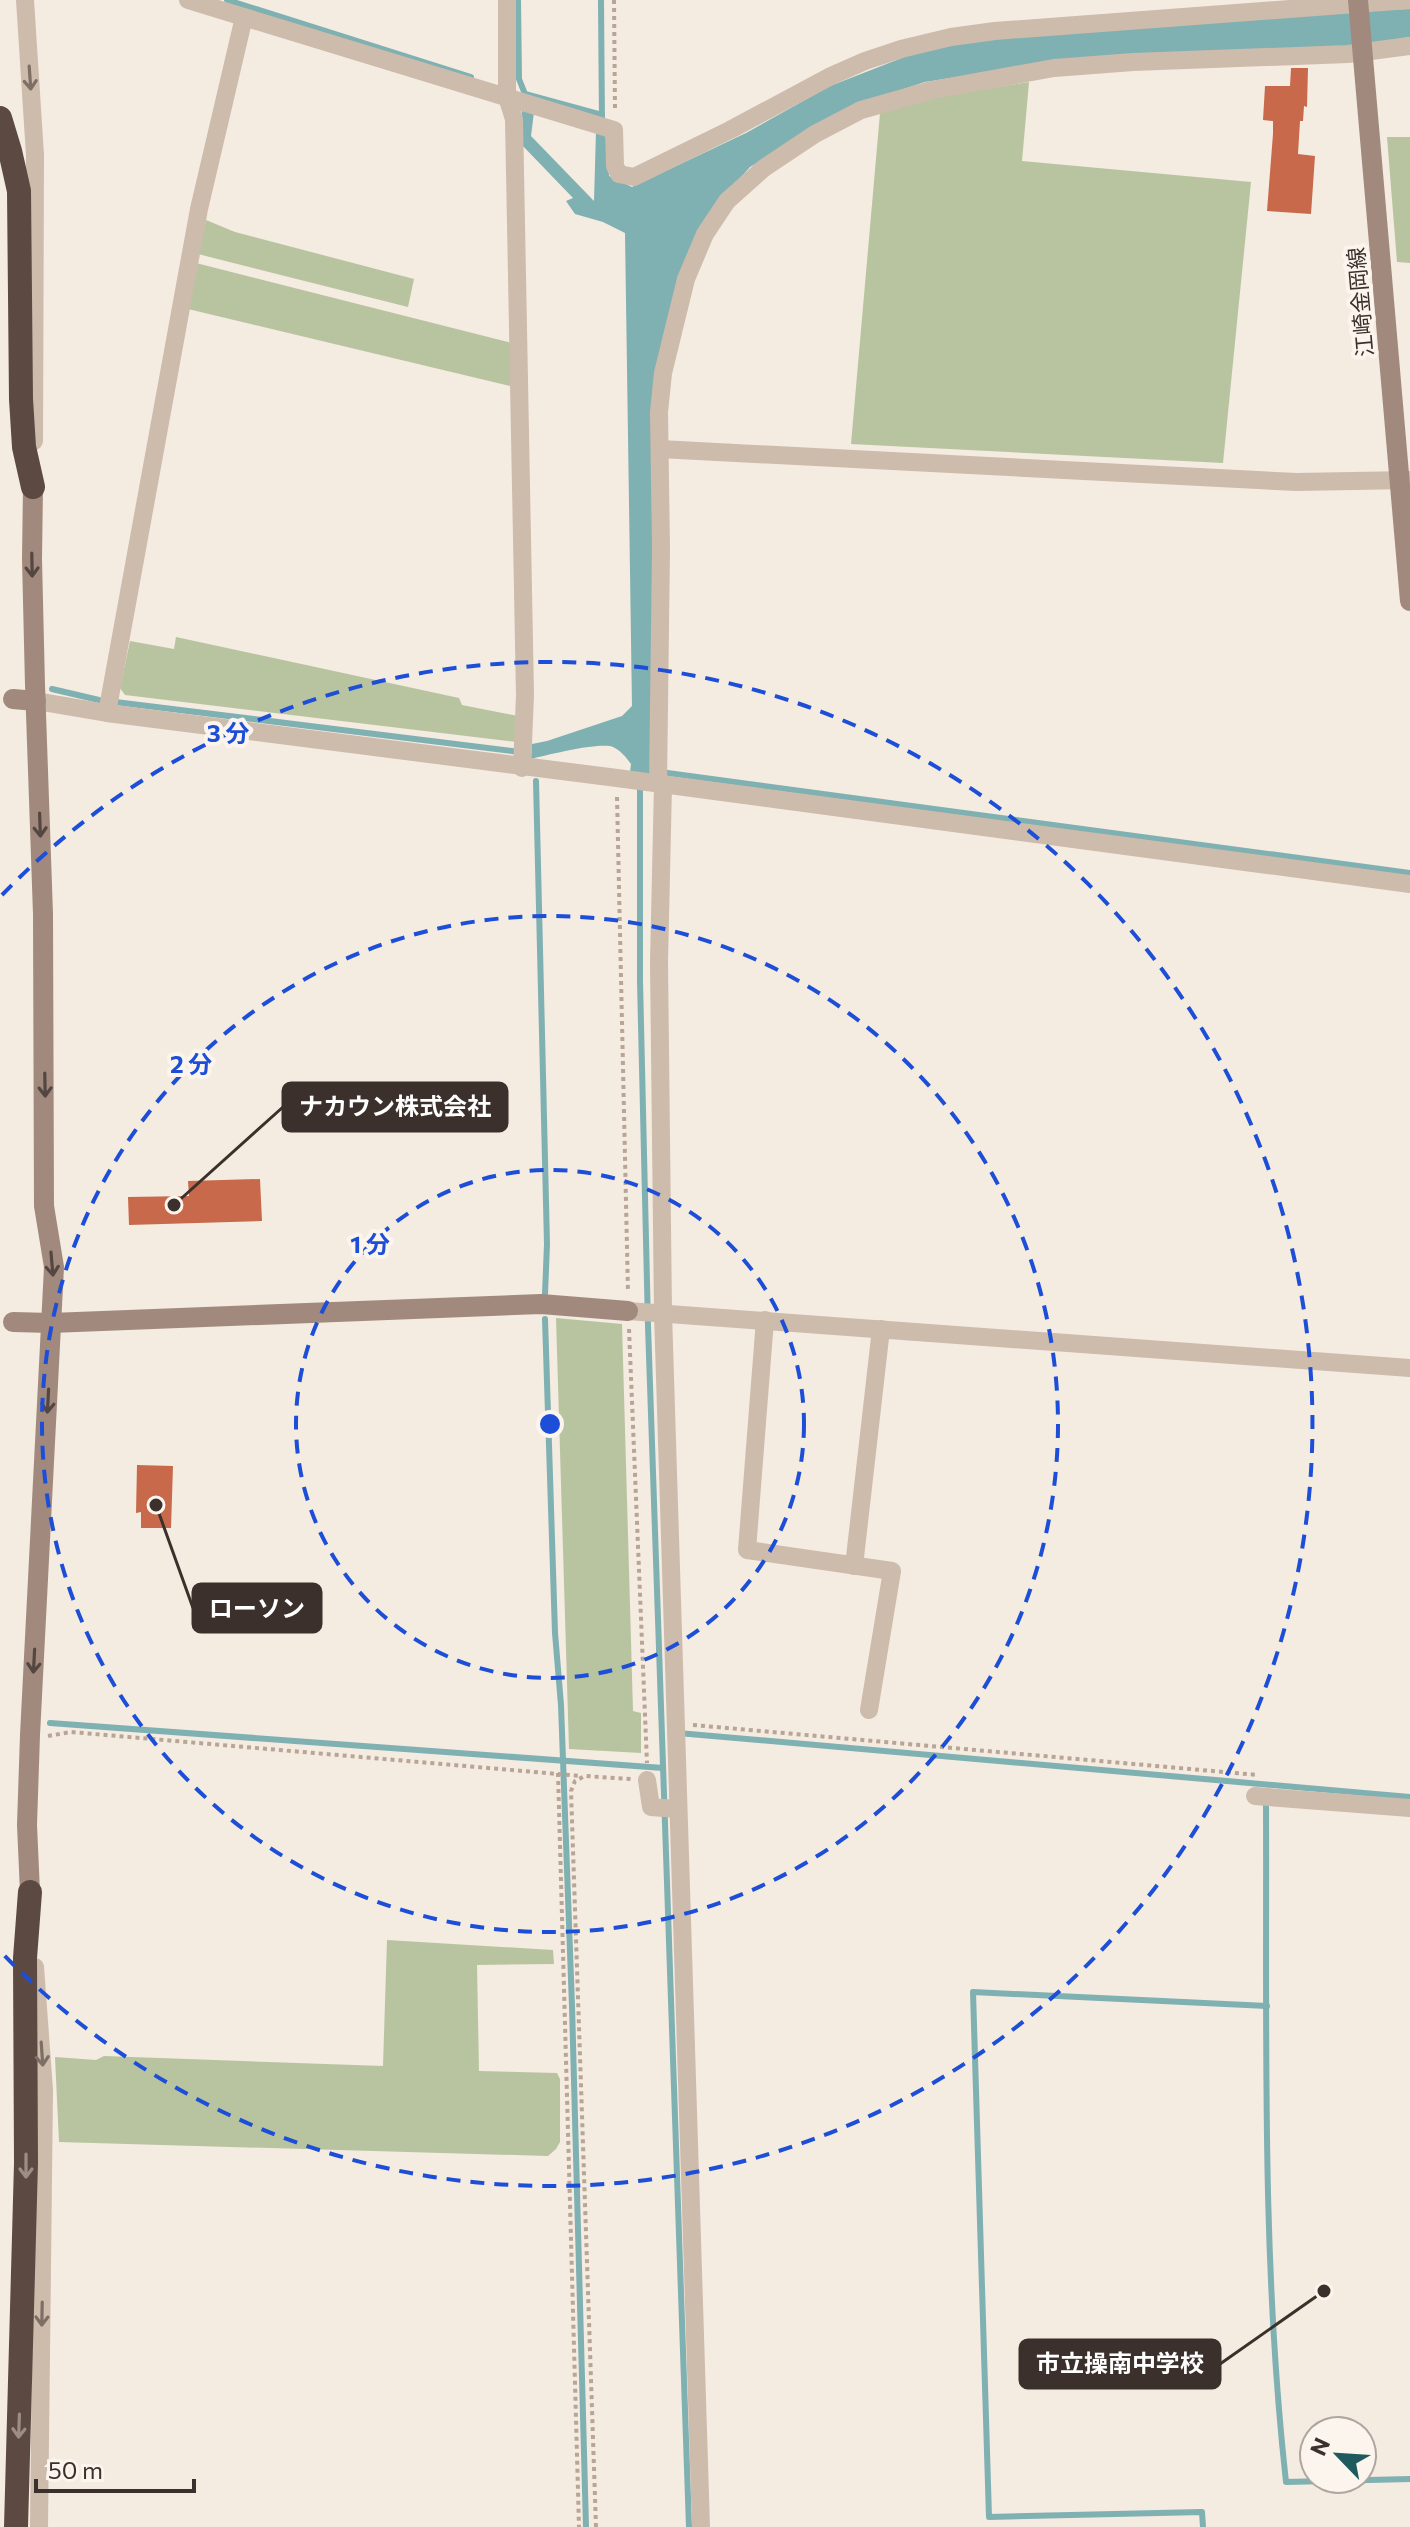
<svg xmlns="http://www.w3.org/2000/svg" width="1410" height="2527" font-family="Commissioner,'Noto Sans JP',sans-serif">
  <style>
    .green { fill: #b8c4a0 }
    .water { fill: #7fb0b2 }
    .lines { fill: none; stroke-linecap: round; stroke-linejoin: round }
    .stream { stroke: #7fb0b2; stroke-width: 6 }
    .building { fill: #c8694b }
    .path { stroke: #b9a596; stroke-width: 4; stroke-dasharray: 4 4; stroke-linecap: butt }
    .street { stroke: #cdbbac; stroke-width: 18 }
    .secondary { stroke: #a18a7d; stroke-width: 20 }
    .highway { stroke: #5c4a42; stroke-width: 24 }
    .oneway { stroke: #7d6f65 }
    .oneway2 { stroke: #544640 }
    .oneway3 { stroke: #9c8e87 }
    .ring { fill: none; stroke: #1d4ed8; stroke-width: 4; stroke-dasharray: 14 10 }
    .labels { text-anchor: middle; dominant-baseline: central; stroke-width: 8; stroke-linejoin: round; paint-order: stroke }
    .street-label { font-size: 22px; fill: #3b302b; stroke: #fbf5ee }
    .centre { fill: #1d4ed8; stroke: #fbf5ee; stroke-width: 4 }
    .ring-label { font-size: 24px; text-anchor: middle; font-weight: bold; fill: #1d4ed8; stroke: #fbf5ee; stroke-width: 8; stroke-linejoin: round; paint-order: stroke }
    .leader { fill: none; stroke: #3b302b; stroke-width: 3 }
    .callout-dot { fill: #3b302b; stroke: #fbf5ee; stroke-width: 3 }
    .callout { fill: #3b302b; stroke: #3b302b; stroke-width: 3 }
    .callout-label { font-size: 24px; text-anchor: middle; font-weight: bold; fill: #fff }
  </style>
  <rect width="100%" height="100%" fill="#f4ebe1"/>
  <g class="green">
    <polygon points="1029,82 1022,161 1251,182 1223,463 851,444 880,113 918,99"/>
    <polygon points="1387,137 1410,137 1410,263 1397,262"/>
    <polygon points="206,220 235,232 414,279 408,307 198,254"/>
    <polygon points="196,263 512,343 510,386 188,309"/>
    <polygon points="176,637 459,698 462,705 518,716 517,742 125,695 120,688 130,641 174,649"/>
    <polygon points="556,1318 622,1324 633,1711 641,1713 641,1753 569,1749"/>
    <polygon points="387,1940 553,1950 554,1964 477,1965 479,2071 557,2073 560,2079 560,2142 556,2149 548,2156 59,2142 55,2057 96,2060 104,2056 383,2066"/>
  </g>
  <path class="water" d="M 1410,9 L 1410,37 L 1344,47 L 1027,66 L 925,82 L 852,106 L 750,167 L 731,188 L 665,334 L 653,775 L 630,772 L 631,764 C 626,757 621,751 613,747 C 599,742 548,755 531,759 L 532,744 L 547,741 L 622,716 L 632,706 L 625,233 L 603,222 L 575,214 L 566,201 L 573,198 L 521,144 L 522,108 L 534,112 L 531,136 L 594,201 L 596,131 L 606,134 L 609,176 L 632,187 L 746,133 L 830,86 L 907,56 L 948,45 L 1031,35 L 1340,11 Z"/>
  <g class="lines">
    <g class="stream">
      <polyline points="227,0 471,77"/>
      <polyline points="518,0 519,79 525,94 602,115"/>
      <polyline points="601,0 602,124"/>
      <polyline points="52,689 99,700 520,752"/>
      <polyline points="660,772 1410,873"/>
      <polyline points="536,781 547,1244 545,1294"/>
      <polyline points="640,783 640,981 648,1326 689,2527"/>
      <polyline points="545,1319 555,1633 561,1705 572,2006 586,2527"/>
      <polyline points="50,1723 663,1768"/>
      <polyline points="678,1733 1410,1797"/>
      <path d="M 1266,1802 C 1267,2028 1261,2257 1286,2482 L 1410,2479"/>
      <polyline points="1203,2527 1202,2512 989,2517 973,1992 1267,2006"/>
    </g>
  </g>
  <g class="building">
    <polygon points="1291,68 1308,68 1307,107 1304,106 1303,121 1300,121 1298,154 1315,156 1311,214 1267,211 1273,134 1273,121 1263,120 1265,86 1290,86"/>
    <polygon points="260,1179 262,1221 129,1225 128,1197 189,1196 188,1181"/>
    <polygon points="137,1465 173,1466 171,1528 141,1528 141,1512 136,1513"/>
  </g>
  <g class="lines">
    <g class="path">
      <polyline points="614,0 615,110"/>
      <polyline points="617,797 628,1292"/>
      <polyline points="629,1329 647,1763"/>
      <polyline points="693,1725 1258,1775"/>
      <polyline points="48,1736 71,1732 581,1776"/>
      <polyline points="558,1773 579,2527"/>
      <polyline points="596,2527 571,1791 575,1781 585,1776 631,1779"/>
    </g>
    <g class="street">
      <polyline points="25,0 35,155 34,441"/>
      <polyline points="188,0 614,130 615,166 619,174 634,177 730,130 831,76 865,61 901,49 951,37 995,31 1410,0"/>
      <polyline points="507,0 507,97 514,119 525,695 522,768"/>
      <polyline points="660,449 1296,482 1410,480"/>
      <polyline points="36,701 107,713 617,778 1410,884"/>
      <polyline points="107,713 199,209 244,17"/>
      <polyline points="658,784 661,549 659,412 663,373 686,279 705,234 727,201 764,168 815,134 861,110 932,90 1054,68 1133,62 1348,54 1410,46"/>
      <polyline points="663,785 659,962 663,1313 701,2527"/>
      <polyline points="628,1311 1410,1368"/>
      <polyline points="765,1320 747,1550 892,1571 869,1710"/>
      <polyline points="854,1566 881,1329"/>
      <polyline points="647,1780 651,1807 677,1809"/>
      <polyline points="1255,1796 1410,1808"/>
      <polyline points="35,1967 44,2090 39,2527"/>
    </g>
    <g class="secondary">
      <polyline points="1358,0 1410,601"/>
      <polyline points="13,699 36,701"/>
      <polyline points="13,1322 51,1323 541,1304 628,1311"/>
      <polyline points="30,1892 27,1825 30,1735 54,1267 44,1206 43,914 35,685 32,559 33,487"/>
    </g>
    <g class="highway">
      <polyline points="0,118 10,151 19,191 21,399 24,447 33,487"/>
      <polyline points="16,2527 26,2163 25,1958 30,1892"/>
    </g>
  </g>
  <defs><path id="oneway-shaft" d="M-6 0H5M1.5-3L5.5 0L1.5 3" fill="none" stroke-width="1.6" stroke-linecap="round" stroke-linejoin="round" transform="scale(2)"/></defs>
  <g class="oneway">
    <use href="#oneway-shaft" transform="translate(30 78) rotate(86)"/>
    <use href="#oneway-shaft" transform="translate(42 2054) rotate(86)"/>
    <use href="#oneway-shaft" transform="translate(42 2314) rotate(91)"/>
  </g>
  <g class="oneway2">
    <use href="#oneway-shaft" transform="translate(32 565) rotate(89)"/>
    <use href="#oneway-shaft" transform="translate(40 825) rotate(88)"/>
    <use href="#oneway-shaft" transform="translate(45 1085) rotate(89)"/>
    <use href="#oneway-shaft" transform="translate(52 1264) rotate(85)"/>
    <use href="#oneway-shaft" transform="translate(48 1401) rotate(93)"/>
    <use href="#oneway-shaft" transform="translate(34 1661) rotate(93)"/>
  </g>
  <g class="oneway3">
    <use href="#oneway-shaft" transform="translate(26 2166) rotate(90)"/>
    <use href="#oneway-shaft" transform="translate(19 2426) rotate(92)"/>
  </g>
  <g class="ring">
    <circle cx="550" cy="1424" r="254"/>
    <circle cx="550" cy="1424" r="508"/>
    <path d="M2 895A762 762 0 1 1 2 1953"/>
  </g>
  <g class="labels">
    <g class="street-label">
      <text transform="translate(1360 302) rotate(-95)">江崎金岡線</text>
    </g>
  </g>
  <circle cx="550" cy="1424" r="12" class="centre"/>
  <g class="ring-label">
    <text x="228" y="742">3 分</text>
    <text x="191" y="1073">2 分</text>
    <text x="370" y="1253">1 分</text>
  </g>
  <path class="leader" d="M174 1205L283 1107M156 1505L193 1608M1324 2291L1220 2364"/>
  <g class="callout-dot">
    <circle cx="174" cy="1205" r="8"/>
    <circle cx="156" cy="1505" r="8"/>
    <circle cx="1324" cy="2291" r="8"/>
  </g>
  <g class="callout">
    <rect x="283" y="1083" width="224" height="48" rx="8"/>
    <rect x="193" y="1584" width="128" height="48" rx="8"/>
    <rect x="1020" y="2340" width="200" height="48" rx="8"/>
  </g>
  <g class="callout-label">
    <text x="395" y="1115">ナカウン株式会社</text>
    <text x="257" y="1617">ローソン</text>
    <text x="1120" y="2372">市立操南中学校</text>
  </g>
  <g transform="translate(1338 2455) rotate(295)"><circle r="38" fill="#fbf5ee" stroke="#aea6a0" stroke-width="2"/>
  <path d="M0-6L14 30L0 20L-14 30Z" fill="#1f5a5e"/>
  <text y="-12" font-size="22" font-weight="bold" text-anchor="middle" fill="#3b302b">N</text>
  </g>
  <path d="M36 2479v12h158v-12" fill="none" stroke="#3b302b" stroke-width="4"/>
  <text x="48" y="2479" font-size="24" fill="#3b302b" stroke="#fbf5ee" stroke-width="6" paint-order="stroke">50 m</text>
</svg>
